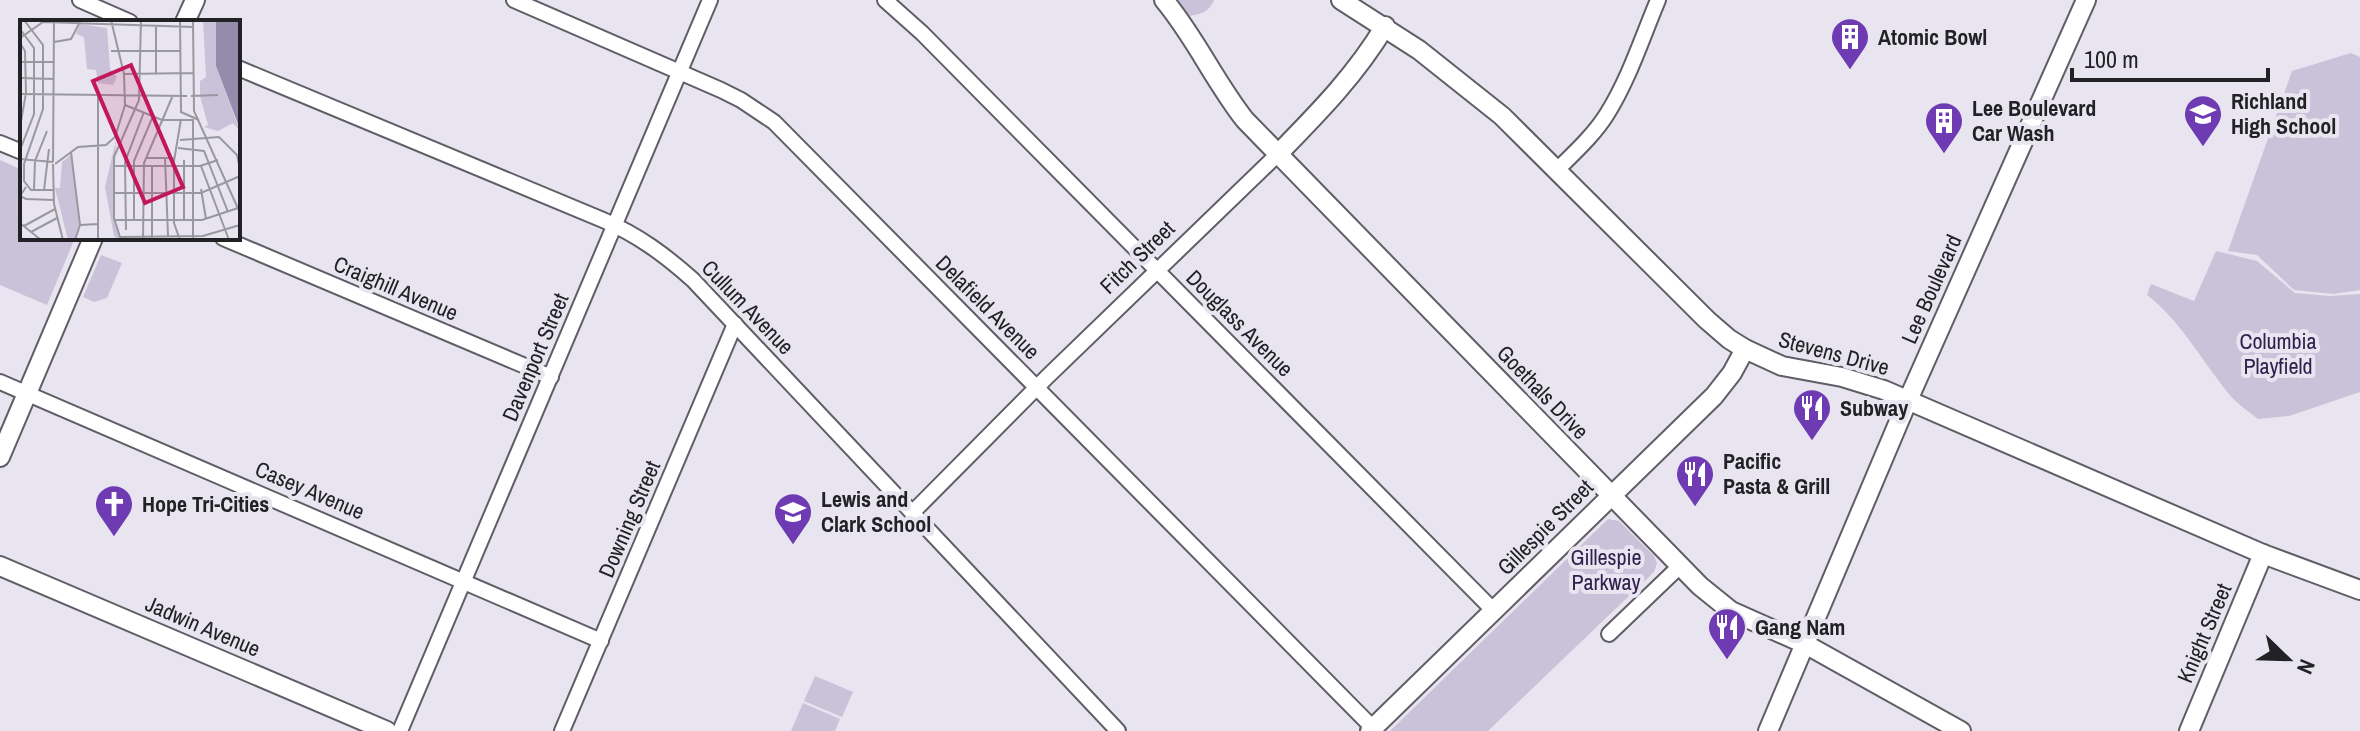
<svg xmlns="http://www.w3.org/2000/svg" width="2360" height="731" font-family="'Archivo Narrow',sans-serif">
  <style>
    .green { fill: #c9c2d9 }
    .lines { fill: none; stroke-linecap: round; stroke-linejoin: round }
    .street-casing { stroke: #5f5d66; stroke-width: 18 }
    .secondary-casing { stroke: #5f5d66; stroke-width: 22 }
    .street { stroke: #fff; stroke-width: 14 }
    .secondary { stroke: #fff; stroke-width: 18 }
    .labels { text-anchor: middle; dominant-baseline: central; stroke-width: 8; stroke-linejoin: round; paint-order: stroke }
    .poi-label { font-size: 22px; font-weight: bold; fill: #222125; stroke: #e8e5f0; text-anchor: start }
    .street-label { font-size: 22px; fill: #222125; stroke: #e8e5f0 }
    .park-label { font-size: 22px; fill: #31204d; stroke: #e8e5f0 }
    .inset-road { fill: none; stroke: #99979f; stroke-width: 2 }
    .view { fill: #c2185b; fill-opacity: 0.15; stroke: #c2185b; stroke-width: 4 }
    .inset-edge { fill: none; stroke: #222125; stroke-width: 4 }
  </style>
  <rect width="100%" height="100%" fill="#e8e5f0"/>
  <g class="green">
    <path d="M 1178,0 L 1214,0 C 1209,12 1202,14 1189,16 Z"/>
    <polygon points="2351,53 2360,57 2360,290 2333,294 2294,290 2257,255 2228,251 2292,71"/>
    <polygon points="0,160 22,170 22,238 75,238 47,305 0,285"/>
    <path d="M 2216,251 L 2257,261 L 2295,293 L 2330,296 L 2360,294 L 2360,392 L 2289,416 L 2258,419 C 2248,411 2236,403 2229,394 C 2202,361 2181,321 2147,295 L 2151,284 L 2194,301 Z"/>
    <polygon points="101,255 122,263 107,298 94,302 83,297"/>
    <polygon points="1608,519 1619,521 1654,556 1657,563 1654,572 1488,731 1390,731"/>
    <polygon points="815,676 853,692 842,717 804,701"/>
    <polygon points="803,703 840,719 835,731 791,731"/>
  </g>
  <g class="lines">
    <g class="street-casing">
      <g id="street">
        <polyline points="80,0 130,22"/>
        <polyline points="514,0 721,90 741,100 774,122 1373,728"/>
        <polyline points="885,0 922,33 1494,611"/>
        <path d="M 238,68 L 603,220 C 638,235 665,255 693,280 L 1118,731"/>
        <polyline points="0,143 22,152"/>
        <path d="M 1557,170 C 1574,153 1594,135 1607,114 C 1629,79 1642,38 1658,0"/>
        <polyline points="223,238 551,377"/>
        <polyline points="0,382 601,641"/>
        <polyline points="912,513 1047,377 1277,155"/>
        <polyline points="1609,634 1680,566"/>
        <polyline points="400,731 710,0"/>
        <polyline points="562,731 735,324"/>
      </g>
    </g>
    <g class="secondary-casing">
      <g id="secondary">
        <path d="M 1164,0 C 1195,37 1215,82 1245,120 L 1700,586 L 1731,611 L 1805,644 L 1961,731"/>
        <polyline points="1341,0 1419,50 1502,116 1707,320 1729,339 1745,349 1782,366 1842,377 1884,390 2263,554 2360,590"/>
        <polyline points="185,22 195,0"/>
        <path d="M 1277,155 C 1317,114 1355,76 1385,26"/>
        <polyline points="0,457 93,238"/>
        <polyline points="0,566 387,731"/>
        <polyline points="1370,731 1714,396 1732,373 1745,349"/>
        <polyline points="1768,731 1908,400 2086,0"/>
        <polyline points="2189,731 2263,554"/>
      </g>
    </g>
    <use href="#street" class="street"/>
    <use href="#secondary" class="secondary"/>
  </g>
  <defs>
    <g id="building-pin" transform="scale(2)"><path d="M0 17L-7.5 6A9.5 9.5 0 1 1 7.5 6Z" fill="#6e3bb2" stroke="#e8e5f0"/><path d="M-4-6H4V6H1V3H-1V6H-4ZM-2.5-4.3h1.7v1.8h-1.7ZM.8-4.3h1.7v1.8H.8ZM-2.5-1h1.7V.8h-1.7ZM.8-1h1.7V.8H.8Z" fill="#fff"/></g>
    <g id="school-pin" transform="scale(2)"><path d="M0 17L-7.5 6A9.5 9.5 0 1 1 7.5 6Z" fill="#6e3bb2" stroke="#e8e5f0"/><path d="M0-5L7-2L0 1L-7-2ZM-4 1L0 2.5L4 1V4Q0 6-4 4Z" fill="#fff"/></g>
    <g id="restaurant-pin" transform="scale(2)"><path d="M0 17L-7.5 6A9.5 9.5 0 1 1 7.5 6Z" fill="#6e3bb2" stroke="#e8e5f0"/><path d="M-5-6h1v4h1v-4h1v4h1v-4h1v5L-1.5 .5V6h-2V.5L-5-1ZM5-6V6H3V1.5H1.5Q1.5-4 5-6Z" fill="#fff"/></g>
    <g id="church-pin" transform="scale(2)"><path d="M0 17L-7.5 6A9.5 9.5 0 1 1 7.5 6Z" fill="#6e3bb2" stroke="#e8e5f0"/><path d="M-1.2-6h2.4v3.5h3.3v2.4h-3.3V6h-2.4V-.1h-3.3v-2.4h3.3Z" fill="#fff"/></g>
  </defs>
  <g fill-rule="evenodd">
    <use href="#building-pin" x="1850" y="37"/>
    <use href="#school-pin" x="2203" y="114"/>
    <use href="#building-pin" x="1944" y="121"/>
    <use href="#restaurant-pin" x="1812" y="408"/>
    <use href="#restaurant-pin" x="1695" y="474"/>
    <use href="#church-pin" x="114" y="504"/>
    <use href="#school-pin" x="793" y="512"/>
    <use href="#restaurant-pin" x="1727" y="627"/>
  </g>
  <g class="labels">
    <g class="poi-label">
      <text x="1878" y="37">Atomic Bowl</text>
      <text x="2231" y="101">Richland<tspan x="2231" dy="25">High School</tspan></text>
      <text x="1972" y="108">Lee Boulevard<tspan x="1972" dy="25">Car Wash</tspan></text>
      <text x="1840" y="408">Subway</text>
      <text x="1723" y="461">Pacific<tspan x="1723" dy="25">Pasta &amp; Grill</tspan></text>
      <text x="821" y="499">Lewis and<tspan x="821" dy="25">Clark School</tspan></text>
      <text x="142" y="504">Hope Tri-Cities</text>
      <text x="1755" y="627">Gang Nam</text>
    </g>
    <g class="street-label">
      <text transform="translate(1137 257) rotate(-44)">Fitch Street</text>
      <text transform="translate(396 288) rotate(23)">Craighill Avenue</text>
      <text transform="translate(1931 289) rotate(-66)">Lee Boulevard</text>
      <text transform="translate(748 307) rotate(46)">Cullum Avenue</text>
      <text transform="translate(988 307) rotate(45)">Delafield Avenue</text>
      <text transform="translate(1240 323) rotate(45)">Douglass Avenue</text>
      <text transform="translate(1834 353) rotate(15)">Stevens Drive</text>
      <text transform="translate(535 357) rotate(-67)">Davenport Street</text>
      <text transform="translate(1543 392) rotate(46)">Goethals Drive</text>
      <text transform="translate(310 490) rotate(23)">Casey Avenue</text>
      <text transform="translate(629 519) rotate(-67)">Downing Street</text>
      <text transform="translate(1545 527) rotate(-45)">Gillespie Street</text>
      <text transform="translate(203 626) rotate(23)">Jadwin Avenue</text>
      <text transform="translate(2204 633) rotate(-67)">Knight Street</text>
    </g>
    <g class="park-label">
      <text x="2278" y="341">Columbia<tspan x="2278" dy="25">Playfield</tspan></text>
      <text x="1606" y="557">Gillespie<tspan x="1606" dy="25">Parkway</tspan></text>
    </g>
  </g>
  <g transform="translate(20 20)">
    <rect width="220" height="220" fill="#e8e5f0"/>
    <path d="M 183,0 L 196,0 L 199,9 L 196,46 L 220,111 L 213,103 L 198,111 L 184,107 L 188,105 L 180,76 L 180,61 L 186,57 ZM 60,4 L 87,8 L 90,49 L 97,57 L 93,65 L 78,63 L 76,50 L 67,49 L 64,17 L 56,14 ZM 96,120 L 93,193 L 100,220 L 94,216 L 85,167 ZM 52,134 L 59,205 L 54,220 L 48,220 L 35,168 L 40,168 L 42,142 Z" fill="#c9c2d9"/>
    <path d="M 196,0 L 220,0 L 220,109 L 196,46 Z" fill="#958bac"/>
    <path class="inset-road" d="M 4,0 L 23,25 L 23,89 L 4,144 L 4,161 L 11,170 L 34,170M 160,0 L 161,92 L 179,100M 173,0 L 174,91 L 220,193M 136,7 L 136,53M 0,9 L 14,28 L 14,94 L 0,130M 0,18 L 23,2 L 173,7M 34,22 L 51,19 L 61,0M 0,23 L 5,31 L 6,73 L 0,107M 91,31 L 160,31M 0,42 L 34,42M 104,54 L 173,53M 0,58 L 34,59M 0,74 L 167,76M 78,75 L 78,125M 171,76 L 198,75M 105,85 L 142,100 L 173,100 L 173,220M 160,120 L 199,117 L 217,135 L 220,149M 158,128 L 184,131 L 208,192M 51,132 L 60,205M 126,138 L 154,138M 145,138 L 148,216M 0,139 L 33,142M 33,142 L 34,1M 33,144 L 34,184 L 43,220M 35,144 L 58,127 L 86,125 L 95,117 L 105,85 L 104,54 L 91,0M 94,146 L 180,146 L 198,140M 181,146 L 209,220M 6,167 L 0,176 L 6,179 L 34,180M 181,169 L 186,199M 14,170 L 15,141 L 27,111M 24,170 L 29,129M 94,173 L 181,173 L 220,156M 95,200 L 182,200 L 218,188M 114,200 L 114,141 L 133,96M 164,200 L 164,140M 0,203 L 21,220M 4,206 L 35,189M 106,210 L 105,142 L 124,92M 11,212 L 37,198M 100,217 L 183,216 L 220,205M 132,219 L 132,146M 55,220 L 60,205 L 78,204M 78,220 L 78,125M 101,220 L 94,198 L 94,137 L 119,80 L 121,0M 123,220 L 124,143 L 153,75M 160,220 L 154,203 L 154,141 L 161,99"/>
    <path class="view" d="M 111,45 L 163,167 L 125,183 L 73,61 Z"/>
    <rect width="220" height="220" class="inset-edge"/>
  </g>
  <g transform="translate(2288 659) rotate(113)" stroke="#e8e5f0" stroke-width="6" paint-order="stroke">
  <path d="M0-6L14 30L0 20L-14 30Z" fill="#222125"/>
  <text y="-12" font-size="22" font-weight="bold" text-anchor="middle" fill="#222125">N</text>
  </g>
  <path d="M2072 68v12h196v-12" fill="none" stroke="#222125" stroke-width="4"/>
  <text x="2084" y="68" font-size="24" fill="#222125" stroke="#e8e5f0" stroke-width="6" paint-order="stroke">100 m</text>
</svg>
